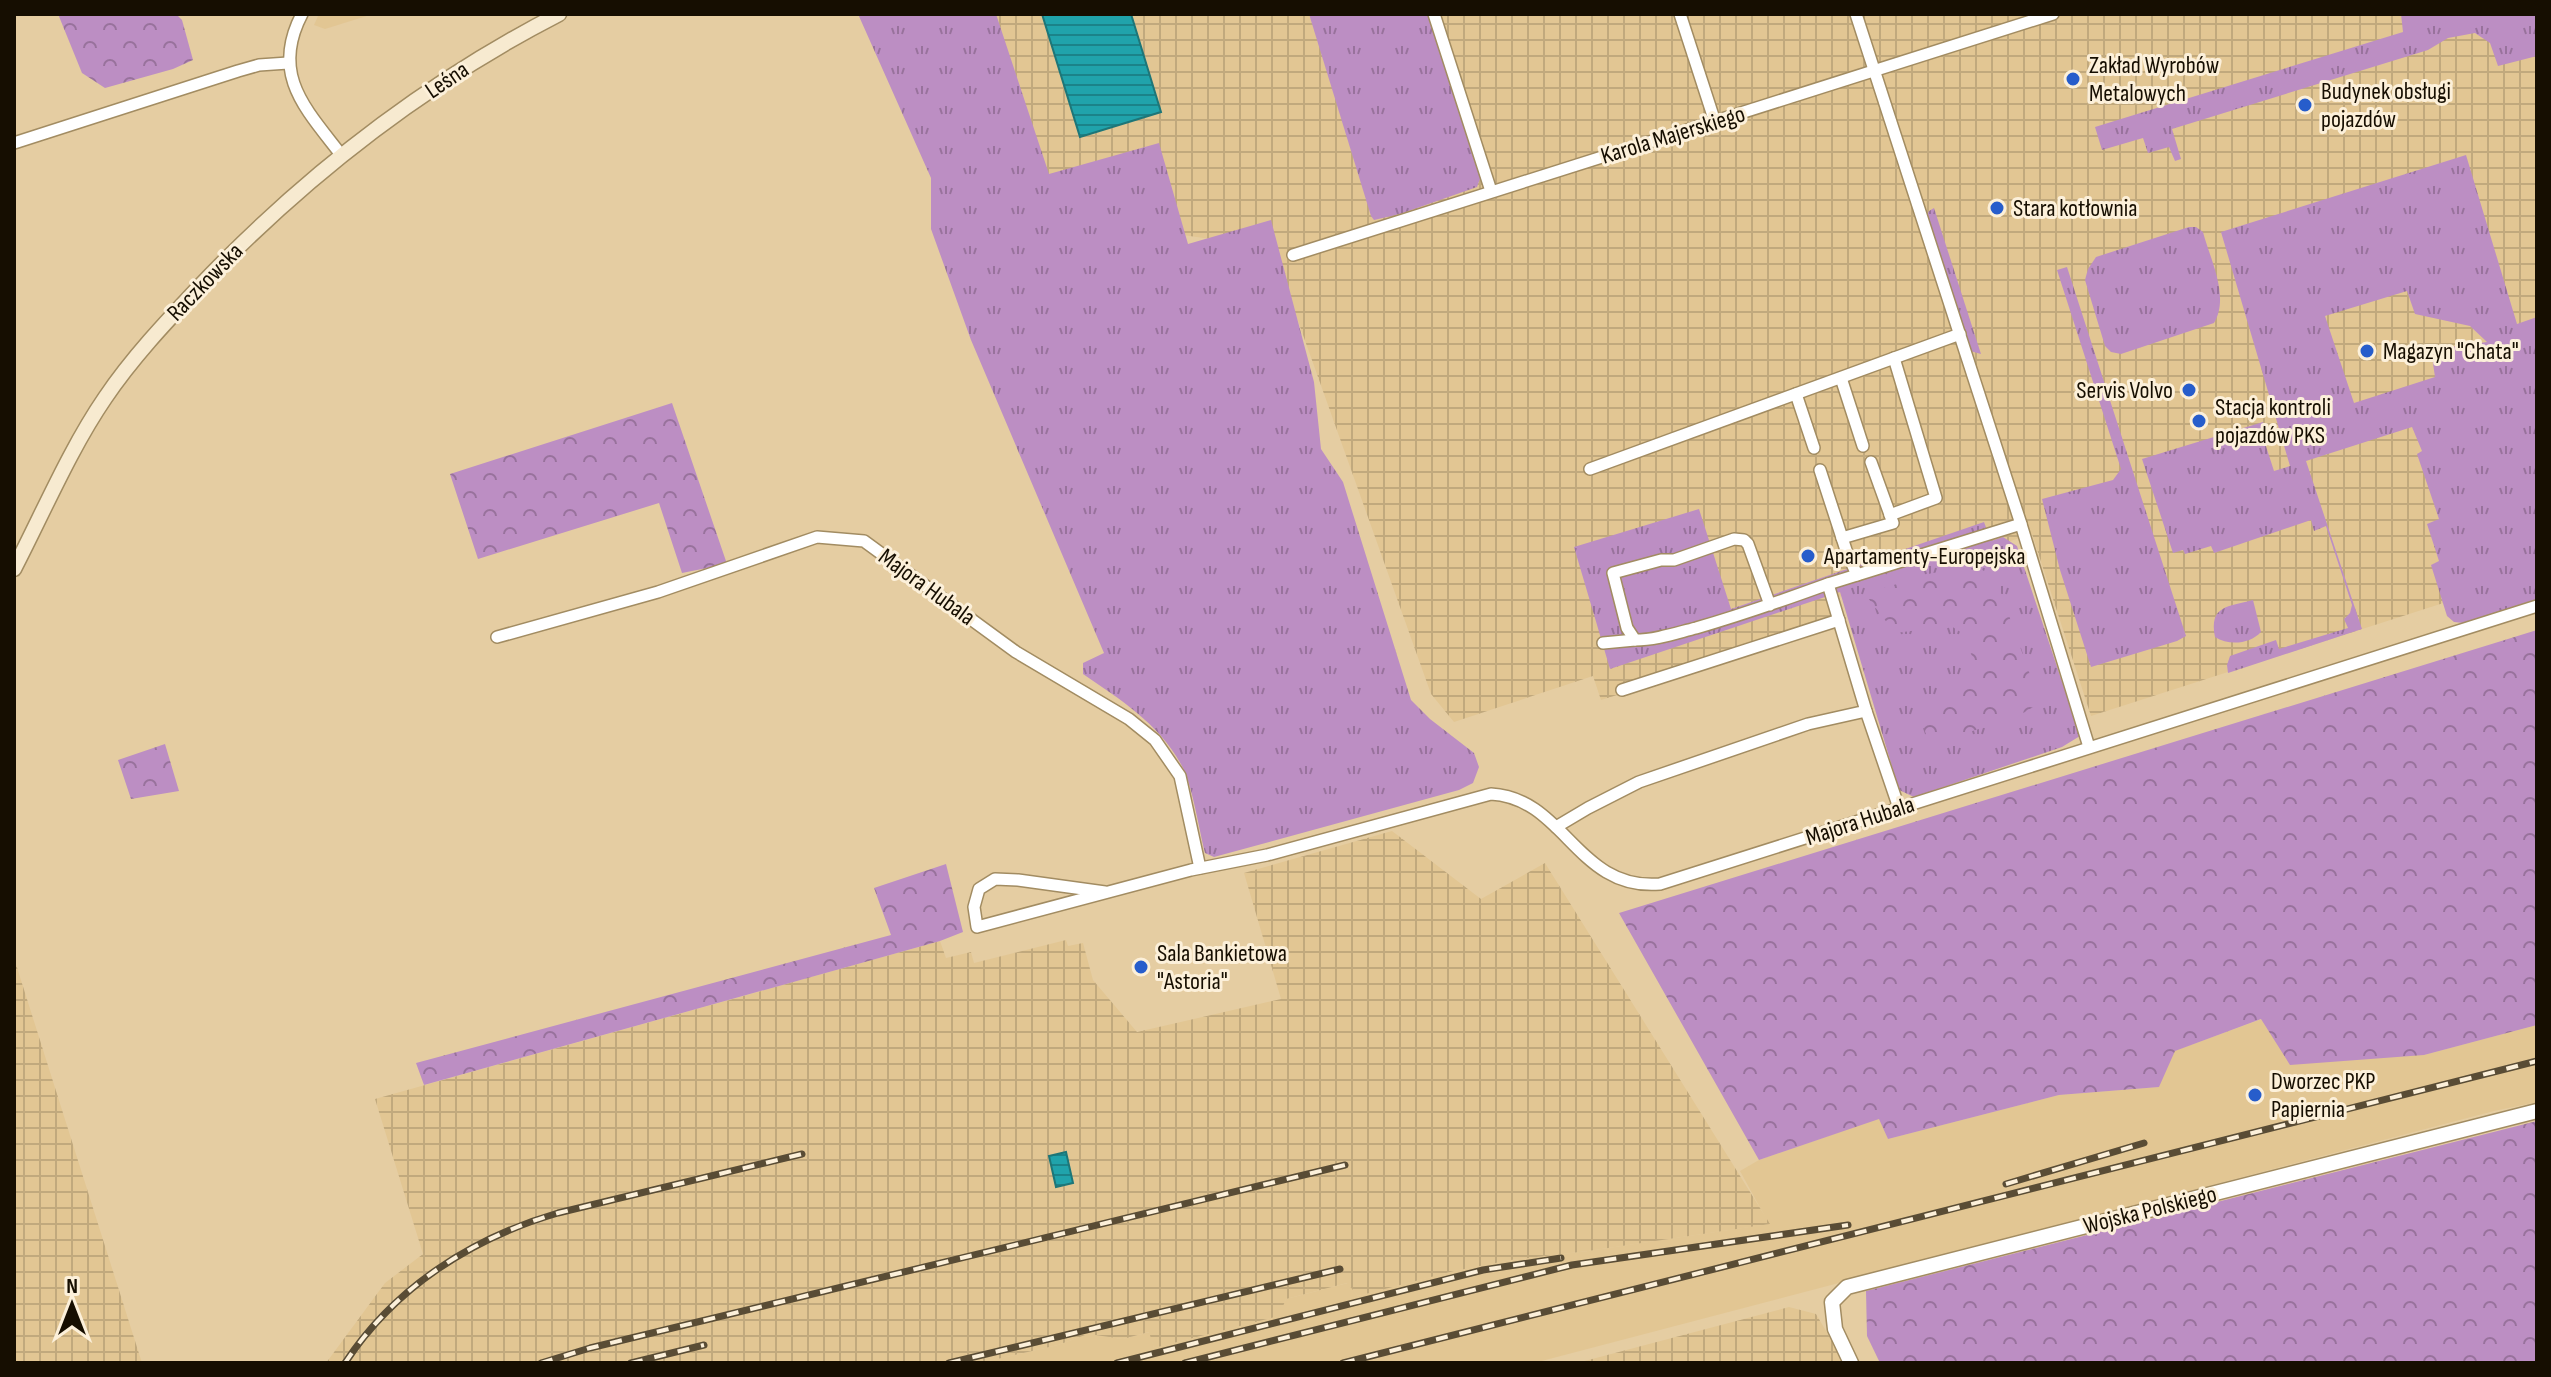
<svg xmlns="http://www.w3.org/2000/svg" width="2551" height="1377" font-family="'Sofia Sans Condensed',sans-serif">
  <style>
    .built { fill: #e2c693 }
    .industrial { fill: url(#industrial-grid) }
    .grass { fill: url(#grass-tufts); fill-rule: evenodd }
    .forest { fill: url(#forest-crowns) }
    .water { fill: url(#water-rules); stroke: #1d7678; stroke-width: 2 }
    .lines { fill: none; stroke-linecap: round; stroke-linejoin: round }
    .minor-casing { stroke: #a28c62; stroke-width: 14 }
    .tertiary-casing { stroke: #a28c62; stroke-width: 17 }
    .secondary-casing { stroke: #a28c62; stroke-width: 17 }
    .minor { stroke: #fff; stroke-width: 11 }
    .tertiary { stroke: #fff; stroke-width: 14 }
    .secondary { stroke: #f7ead0; stroke-width: 14 }
    .rail-casing { stroke: #594c35; stroke-width: 7 }
    .rail { stroke: #fcf0da; stroke-width: 4; stroke-dasharray: 12; stroke-linecap: butt }
    .poi-dot { fill: #275dcb; stroke: #fcf0da; stroke-width: 3 }
    .labels { text-anchor: middle; dominant-baseline: central; stroke-width: 6; stroke-linejoin: round; paint-order: stroke }
    .poi-label { font-size: 24px; fill: #160e01; stroke: #fcf0da; text-anchor: start }
    .street-label { font-size: 24px; fill: #160e01; stroke: #fcf0da }
  </style>
  <defs>
    <pattern id="industrial-grid" width="8" height="8" patternUnits="userSpaceOnUse" patternTransform="scale(2)"><rect width="8" height="8" fill="#e2c693"/><path d="M0 4h8M4 0v8" fill="none" stroke="#c1a97d"/></pattern>
    <pattern id="grass-tufts" width="24" height="20" patternUnits="userSpaceOnUse" patternTransform="scale(2)"><rect width="24" height="20" fill="#bc8ec3"/><path d="M3 7l-1-3M5 7V3M7 7l1-3M15 17l-1-3M17 17v-4M19 17l1-3" fill="none" stroke="#98729c"/></pattern>
    <pattern id="forest-crowns" width="20" height="18" patternUnits="userSpaceOnUse" patternTransform="scale(2)"><rect width="20" height="18" fill="#bc8ec3"/><path d="M2 6a3 3 0 1 1 6 0M12 15a3 3 0 1 1 6 0" fill="none" stroke="#98729c"/></pattern>
    <pattern id="water-rules" width="6" height="5" patternUnits="userSpaceOnUse" patternTransform="scale(2)"><rect width="6" height="5" fill="#20a3ab"/><path d="M0 2.5h6" fill="none" stroke="#1b8389"/></pattern>
  </defs>
  <rect width="100%" height="100%" fill="#e5cda2"/>
  <g class="built">
    <polygon points="319,14 373,14 325,29 314,25"/>
    <polygon points="2262,1019 2424,1055 2537,1025 2537,1102 2494,1111 1534,1363 980,1363 1058,1345 1088,1334 1123,1339 1150,1332 1154,1348 1278,1316 1286,1299 1348,1283 1358,1296 1453,1271 1511,1260 1588,1251 1769,1224 1740,1171 1759,1160 1880,1118 1888,1139 2059,1095 2158,1087 2174,1051"/>
  </g>
  <g class="industrial">
    <polygon points="949,14 2537,14 2537,573 2091,716 2032,534 1830,600 1838,627 1601,700 1593,676 1454,722 1431,694 1272,248 1025,212"/>
    <polygon points="1392,831 1481,899 1545,863 1770,1224 1588,1251 1511,1260 1454,1271 1358,1296 1347,1283 1286,1299 1279,1316 1154,1348 1149,1332 1123,1339 1088,1334 1058,1345 980,1363 326,1363 385,1283 423,1254 375,1099 940,941 946,958 971,952 974,963 1066,940 1068,946 1083,943 1093,980 1137,1032 1281,999 1244,873"/>
    <polygon points="14,958 142,1363 14,1363"/>
    <polygon points="1789,1307 1816,1314 1845,1363 1577,1363"/>
  </g>
  <g class="grass">
    <path d="M 858,14 L 996,14 L 1049,174 L 1159,143 L 1188,244 L 1271,220 L 1314,382 L 1321,449 L 1343,482 L 1411,700 L 1430,719 L 1474,753 L 1479,767 L 1473,783 L 1459,790 L 1214,857 L 1205,853 C 1199,829 1193,789 1183,768 C 1161,725 1121,700 1083,674 L 1083,663 L 1104,653 L 971,340 L 931,229 L 931,178 Z"/>
    <polygon points="1309,14 1427,14 1481,176 1477,187 1400,214 1374,220 1371,216"/>
    <polygon points="2401,14 2537,14 2537,56 2498,66 2490,43 2475,33 2448,38 2428,50 2172,129 2181,159 2175,161 2169,147 2148,153 2143,138 2102,150 2095,127 2403,32"/>
    <path d="M 2466,155 L 2517,324 L 2537,317 L 2537,599 L 2463,623 L 2454,622 L 2447,616 L 2431,565 L 2439,561 L 2427,524 L 2439,519 L 2417,454 L 2422,451 L 2412,427 L 2306,461 L 2362,629 L 2228,673 L 2227,665 L 2230,656 L 2276,640 L 2279,649 L 2348,628 L 2344,619 L 2350,613 L 2352,605 L 2326,526 L 2314,531 L 2311,520 L 2214,553 L 2211,546 L 2185,554 L 2183,550 L 2173,553 L 2142,459 L 2263,422 L 2266,432 L 2262,434 L 2274,471 L 2290,466 L 2221,232 ZM 2407,291 L 2415,314 L 2470,326 L 2487,342 L 2431,350 L 2435,377 L 2354,403 L 2325,316 Z"/>
    <polygon points="1934,208 1981,354 1970,351 1927,215 1929,211"/>
    <path d="M 2189,227 L 2196,227 L 2203,232 C 2210,259 2230,297 2214,323 L 2121,354 L 2111,352 L 2105,346 L 2085,280 L 2088,269 L 2096,257 Z"/>
    <polygon points="2067,267 2186,636 2177,641 2091,667 2060,570 2042,499 2113,480 2121,469 2057,270"/>
    <polygon points="1699,509 1731,609 1984,522 1991,541 2003,537 2017,546 2080,736 2062,747 1914,797 1899,790 1840,592 1610,669 1574,547"/>
    <path d="M 2253,600 L 2261,632 C 2250,644 2229,646 2215,637 C 2209,605 2228,607 2253,600 Z"/>
  </g>
  <g class="forest">
    <polygon points="58,14 176,14 182,20 193,60 173,69 105,88 82,73"/>
    <polygon points="672,403 727,564 682,573 659,503 478,559 450,474"/>
    <polygon points="1981,569 1996,579 2040,703 2015,718 1930,744 1918,714 1978,670 1962,633 1951,626 1895,633 1865,594 1932,573"/>
    <polygon points="2537,630 2537,1025 2424,1055 2290,1065 2261,1019 2175,1051 2159,1087 2059,1095 1888,1139 1879,1119 1759,1160 1619,913"/>
    <polygon points="165,744 179,791 131,799 118,760"/>
    <polygon points="946,864 963,932 940,941 424,1085 416,1063 891,935 874,888"/>
    <polygon points="2537,1121 2537,1363 1880,1363 1867,1336 1866,1291"/>
  </g>
  <g class="water">
    <polygon points="1042,14 1131,14 1161,112 1080,137"/>
    <polygon points="1066,1152 1073,1183 1056,1187 1049,1156"/>
  </g>
  <g class="lines">
    <g class="minor-casing">
      <g id="minor">
        <path d="M 302,14 C 270,75 306,109 342,156"/>
        <polyline points="1434,14 1491,191"/>
        <polyline points="1680,14 1715,122"/>
        <polyline points="1856,14 2020,521 2089,747"/>
        <polyline points="14,143 238,71 259,65 288,63"/>
        <polyline points="1293,255 2053,14"/>
        <polyline points="1841,378 1863,446"/>
        <polyline points="1796,394 1814,448"/>
        <polyline points="1590,469 1960,334"/>
        <polyline points="1820,470 1846,550 1857,575"/>
        <polyline points="1890,515 1936,498 1894,358"/>
        <polyline points="1842,538 1893,523 1871,462"/>
        <polyline points="1828,584 2021,524"/>
        <polyline points="497,637 658,592 817,537 864,541 1016,652 1129,719 1155,740 1180,776 1200,868"/>
        <polyline points="1603,643 1635,640"/>
        <polyline points="1622,690 1839,620"/>
        <polyline points="1866,711 1899,808"/>
        <path d="M 1556,827 L 1588,808 L 1639,782 L 1808,724 L 1866,711 L 1828,584 C 1784,600 1741,615 1696,628 C 1676,633 1656,640 1635,640 L 1627,628 L 1613,573 L 1661,560 L 1674,560 L 1734,539 L 1744,540 L 1748,544 L 1770,605"/>
        <path d="M 1105,892 L 1018,880 L 995,879 L 979,889 L 974,907 L 977,927 L 1191,870 L 1267,855 L 1491,794 C 1565,798 1577,891 1660,884 L 2537,606"/>
      </g>
    </g>
    <g class="tertiary-casing">
      <polyline id="tertiary" points="1851,1363 1835,1329 1832,1302 1847,1287 2537,1111"/>
    </g>
    <g class="secondary-casing">
      <path id="secondary" d="M 14,569 C 43,513 70,449 105,398 C 132,358 166,322 199,287 C 303,178 425,83 559,14"/>
    </g>
    <use href="#minor" class="minor"/>
    <use href="#tertiary" class="tertiary"/>
    <use href="#secondary" class="secondary"/>
    <g class="rail-casing">
      <g id="rail">
        <polyline points="2006,1184 2144,1143"/>
        <path d="M 345,1363 C 395,1287 472,1238 558,1213 L 802,1154"/>
        <polyline points="541,1363 590,1348 1345,1165"/>
        <polyline points="631,1363 704,1345"/>
        <polyline points="949,1363 1340,1269"/>
        <polyline points="1117,1363 1483,1270 1561,1258"/>
        <polyline points="1185,1363 1572,1265 1848,1225"/>
        <polyline points="1343,1363 2537,1061"/>
      </g>
    </g>
    <use href="#rail" class="rail"/>
  </g>
  <g class="poi-dot">
    <circle cx="2073" cy="79" r="8"/>
    <circle cx="2305" cy="105" r="8"/>
    <circle cx="1997" cy="208" r="8"/>
    <circle cx="2367" cy="351" r="8"/>
    <circle cx="2189" cy="390" r="8"/>
    <circle cx="2199" cy="421" r="8"/>
    <circle cx="1808" cy="556" r="8"/>
    <circle cx="1141" cy="967" r="8"/>
    <circle cx="2255" cy="1095" r="8"/>
  </g>
  <g class="labels">
    <g class="poi-label">
      <text x="2089" y="65">Zakład Wyrobów<tspan x="2089" dy="28">Metalowych</tspan></text>
      <text x="2321" y="91">Budynek obsługi<tspan x="2321" dy="28">pojazdów</tspan></text>
      <text x="2013" y="208">Stara kotłownia</text>
      <text x="2383" y="351">Magazyn "Chata"</text>
      <text x="2173" y="390" text-anchor="end">Servis Volvo</text>
      <text x="2215" y="407">Stacja kontroli<tspan x="2215" dy="28">pojazdów PKS</tspan></text>
      <text x="1824" y="556">Apartamenty-Europejska</text>
      <text x="1157" y="953">Sala Bankietowa<tspan x="1157" dy="28">"Astoria"</tspan></text>
      <text x="2271" y="1081">Dworzec PKP<tspan x="2271" dy="28">Papiernia</tspan></text>
    </g>
    <g class="street-label">
      <text transform="translate(447 80) rotate(-34)">Leśna</text>
      <text transform="translate(1673 135) rotate(-17)">Karola Majerskiego</text>
      <text transform="translate(205 282) rotate(-46)">Raczkowska</text>
      <text transform="translate(927 587) rotate(36)">Majora Hubala</text>
      <text transform="translate(1860 821) rotate(-18)">Majora Hubala</text>
      <text transform="translate(2150 1210) rotate(-14)">Wojska Polskiego</text>
    </g>
  </g>
  <rect width="2551" height="1377" fill="none" stroke="#160e01" stroke-width="32"/>
  <g transform="translate(72 1305)" stroke="#fcf0da" stroke-width="6" paint-order="stroke">
  <path d="M0-6L14 30L0 20L-14 30Z" fill="#160e01"/>
  <text y="-12" font-size="22" font-weight="bold" text-anchor="middle" fill="#160e01">N</text>
  </g>
</svg>
